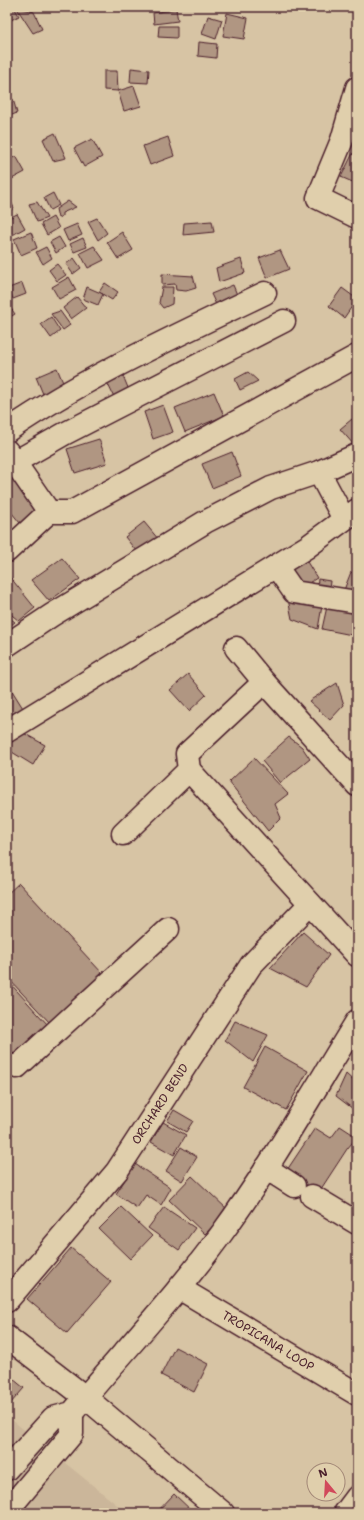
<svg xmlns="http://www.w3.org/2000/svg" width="364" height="1520" font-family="'Shantell Sans',sans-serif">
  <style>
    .built { fill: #cbb69a }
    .building { fill: #b09682; stroke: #4a1f2b }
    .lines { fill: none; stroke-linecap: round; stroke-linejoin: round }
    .minor-casing { stroke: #4a1f2b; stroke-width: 25 }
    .minor { stroke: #e0cfac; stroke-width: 22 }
    .labels { text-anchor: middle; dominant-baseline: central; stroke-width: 3; stroke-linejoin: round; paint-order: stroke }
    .street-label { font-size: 12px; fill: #4a1f2b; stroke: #e0cfac }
  </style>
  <rect width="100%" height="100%" fill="#d7c4a4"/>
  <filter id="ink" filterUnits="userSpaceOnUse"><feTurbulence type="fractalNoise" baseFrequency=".025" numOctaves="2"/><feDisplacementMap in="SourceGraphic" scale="8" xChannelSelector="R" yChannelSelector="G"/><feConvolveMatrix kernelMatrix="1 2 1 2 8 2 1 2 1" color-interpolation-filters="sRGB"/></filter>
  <g filter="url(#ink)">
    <polygon class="built" points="7,1416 127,1513 20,1513 7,1502"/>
    <g class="building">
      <polygon points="7,7 14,7 19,16 7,22"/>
      <polygon points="16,7 34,12 42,29 33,33"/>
      <polygon points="176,9 178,21 154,24 153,13"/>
      <polygon points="227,13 248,18 244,39 223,36"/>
      <polygon points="208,16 222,20 216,39 202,34"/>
      <polygon points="159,26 177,26 177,38 158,37"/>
      <polygon points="199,42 217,44 216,58 198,56"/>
      <polygon points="131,68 149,70 148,83 130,82"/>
      <polygon points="104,71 117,71 118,91 104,90"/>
      <polygon points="7,78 12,92 7,94"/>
      <polygon points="134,86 141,106 124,111 118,91"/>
      <polygon points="13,99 17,113 7,117 7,101"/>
      <polygon points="55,133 66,158 53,161 43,139"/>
      <polygon points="168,137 174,156 150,165 143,146"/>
      <polygon points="92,139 102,157 84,167 74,148"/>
      <polygon points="353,153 357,155 357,184 341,177"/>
      <polygon points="16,156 25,172 10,180 7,175 7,161"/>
      <polygon points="53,193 59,205 50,210 44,198"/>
      <polygon points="7,194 14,208 7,212"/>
      <polygon points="68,201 76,207 62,213 62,216 58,218 56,209"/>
      <polygon points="37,202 47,218 37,222 29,204"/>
      <polygon points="17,214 25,228 7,238 7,219"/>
      <polygon points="53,217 59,228 47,235 41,224"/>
      <polygon points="97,218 107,233 98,240 88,222"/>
      <polygon points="212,221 214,232 183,235 184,223"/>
      <polygon points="77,224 82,235 68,241 63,230"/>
      <polygon points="31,232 37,248 21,255 14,239"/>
      <polygon points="122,232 133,250 118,259 107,242"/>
      <polygon points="59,237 65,247 56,253 50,242"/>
      <polygon points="83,238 87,247 74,252 70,244"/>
      <polygon points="94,246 104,260 88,268 80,253"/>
      <polygon points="46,247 52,258 43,264 36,252"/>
      <polygon points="280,250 289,269 267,278 259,258"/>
      <polygon points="74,258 81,268 73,274 66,264"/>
      <polygon points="241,259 245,273 219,282 216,268"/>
      <polygon points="57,264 66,275 57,281 49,270"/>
      <polygon points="162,274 193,276 196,288 186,291 176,290 175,284 162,285"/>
      <polygon points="69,277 76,290 59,299 52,287"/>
      <polygon points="22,283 26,294 13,299 9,288"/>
      <polygon points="105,283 118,292 112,300 99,292"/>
      <polygon points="233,285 240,302 219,311 211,294"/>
      <polygon points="87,287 103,294 98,305 83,299"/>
      <polygon points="162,287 173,287 172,304 163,308 159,303"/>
      <polygon points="342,288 357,299 344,318 329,306"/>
      <polygon points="77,297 86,308 71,319 63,308"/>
      <polygon points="7,303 15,314 7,319"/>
      <polygon points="60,311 70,325 63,330 51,314"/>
      <polygon points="51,317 60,331 51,338 41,324"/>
      <polygon points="57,368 64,385 43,394 36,377"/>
      <polygon points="121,371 131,395 117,403 104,376"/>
      <polygon points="248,372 258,381 240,390 235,379"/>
      <polygon points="214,392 224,416 185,432 175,408"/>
      <polygon points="163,405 173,432 153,439 144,412"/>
      <polygon points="352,419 357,425 357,443 354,445 340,429"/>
      <polygon points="99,439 107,463 75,473 67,449"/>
      <polygon points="232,452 241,476 212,488 202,464"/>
      <polygon points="9,474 38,509 20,523 7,507 7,476"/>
      <polygon points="144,522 159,540 140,556 125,537"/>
      <polygon points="304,557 317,578 300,588 287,567"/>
      <polygon points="62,558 80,579 49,601 31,580"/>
      <polygon points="351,572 357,574 357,600 342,595"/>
      <polygon points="10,577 35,608 19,621 7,611 7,579"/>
      <polygon points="318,579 330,581 329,590 317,589"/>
      <polygon points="288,599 323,600 318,629 292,619"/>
      <polygon points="328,602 357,608 357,636 322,629"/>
      <polygon points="7,616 15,622 7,628"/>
      <polygon points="188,674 206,695 189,711 170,690"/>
      <polygon points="337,683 344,705 330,720 309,701"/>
      <polygon points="11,689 26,713 12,722 7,714 7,692"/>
      <polygon points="18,730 45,745 33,765 7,749"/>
      <polygon points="289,737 302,747 310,759 280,783 262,761"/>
      <polygon points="254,758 288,794 275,804 281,818 268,831 229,782"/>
      <polygon points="19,883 103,974 50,1023 7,977 7,894"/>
      <polygon points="303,932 329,955 306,987 270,968"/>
      <polygon points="7,980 48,1025 15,1055 7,1047"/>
      <polygon points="235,1021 268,1035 253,1062 225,1040"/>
      <polygon points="265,1047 308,1071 286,1110 243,1087"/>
      <polygon points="346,1074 357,1084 357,1112 336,1096"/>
      <polygon points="174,1110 193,1121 186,1132 167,1121"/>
      <polygon points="163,1122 186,1135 174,1155 151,1142"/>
      <polygon points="340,1126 357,1137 347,1149 317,1195 285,1173 315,1128 331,1138"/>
      <polygon points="181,1147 197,1157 182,1181 166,1171"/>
      <polygon points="135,1164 171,1188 161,1205 146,1195 137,1208 116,1194"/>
      <polygon points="192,1176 228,1210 205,1234 169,1200"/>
      <polygon points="121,1207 152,1236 130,1259 99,1229"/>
      <polygon points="164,1207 195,1228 179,1250 148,1228"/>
      <polygon points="71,1248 111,1282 67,1333 27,1299"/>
      <polygon points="175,1347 208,1364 194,1392 161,1375"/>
      <polygon points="7,1374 24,1388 10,1404 7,1402"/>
      <polygon points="174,1494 193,1512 156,1513"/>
    </g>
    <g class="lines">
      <g class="minor-casing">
        <g id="minor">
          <polyline points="357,88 342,140 318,198 357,217"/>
          <path d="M 7,431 C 87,376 178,335 265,293"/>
          <polyline points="7,451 49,512"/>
          <polyline points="15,462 64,434 284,321"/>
          <polyline points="319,472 344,519"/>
          <polyline points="7,551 49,512 72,512 357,356"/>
          <polyline points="276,566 294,592 357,602"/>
          <polyline points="7,645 52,615 205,522 271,488 319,472 357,455"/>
          <polyline points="236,648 264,682 357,785"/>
          <polyline points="7,731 307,547 357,510"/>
          <polyline points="189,770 357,955"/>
          <polyline points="123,834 189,770 187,754 264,682"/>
          <polyline points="7,1065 17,1067 168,929"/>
          <polyline points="266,1168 294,1186"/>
          <polyline points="312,1196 357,1223"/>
          <polyline points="179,1288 357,1394"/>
          <polyline points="7,1301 117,1171 251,965 310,904"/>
          <polyline points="7,1337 85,1397 223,1513"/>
          <path d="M 7,1469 L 53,1418 L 72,1413 C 122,1353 176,1296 222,1233 C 271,1166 313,1092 357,1021"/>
          <polyline points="7,1511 72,1434 72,1413"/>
          <polyline points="345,1513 357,1497"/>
        </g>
      </g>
      <use href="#minor" class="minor"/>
    </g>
  </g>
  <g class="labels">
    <g class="street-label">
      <text transform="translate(160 1104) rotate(-57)">ORCHARD BEND</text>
      <text transform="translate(268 1341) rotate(31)">TROPICANA LOOP</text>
    </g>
  </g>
  <rect width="364" height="1520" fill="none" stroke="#e0cfac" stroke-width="24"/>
  <rect x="12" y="12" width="340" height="1496" fill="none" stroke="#4a1f2b" stroke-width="1.5" filter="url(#ink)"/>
  <g transform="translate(326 1482) rotate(342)"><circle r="19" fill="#e0cfac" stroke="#a48978"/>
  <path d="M0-3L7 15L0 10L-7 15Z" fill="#d1495b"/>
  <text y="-6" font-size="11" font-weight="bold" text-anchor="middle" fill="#4a1f2b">N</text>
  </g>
</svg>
